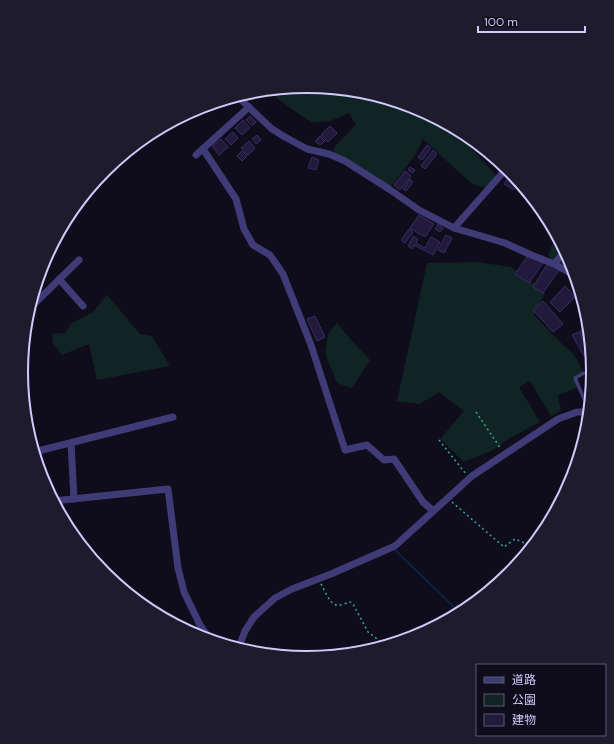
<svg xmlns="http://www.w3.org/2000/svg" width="614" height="744" font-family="'DM Sans','Noto Sans JP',sans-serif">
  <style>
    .green { fill: #102424 }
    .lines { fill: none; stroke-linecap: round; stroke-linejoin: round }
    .stream { stroke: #0e203c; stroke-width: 2 }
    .building { fill: #211a3a; stroke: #392d64 }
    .path { stroke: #35a49f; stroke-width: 1.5; stroke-dasharray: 2 3; stroke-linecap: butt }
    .service { stroke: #3e3b76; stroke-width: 3.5 }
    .minor { stroke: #3e3b76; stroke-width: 7 }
    .rim { fill: none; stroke: #d0cafb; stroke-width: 2 }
  </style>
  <rect width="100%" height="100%" fill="#0f0c1b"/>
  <g class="green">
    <polygon points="307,86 363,92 417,108 451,126 498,178 489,189 472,184 423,139 416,154 389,189 345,161 333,151 335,146 356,125 349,113 330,121 320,122 311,122 286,105 267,90"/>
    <polygon points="560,242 571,263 576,279 554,264 548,255 553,244"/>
    <polygon points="476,262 512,267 545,293 534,315 563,345 574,354 584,373 575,378 579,387 558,395 561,411 551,416 530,381 519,387 540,422 510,438 493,450 464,462 440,439 464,411 439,392 420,404 397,401 427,263"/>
    <polygon points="107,295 140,334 152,336 170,366 97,380 89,344 62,355 53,343 52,334 65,333 72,323 93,312"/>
    <polygon points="337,323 352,341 370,360 352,388 337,383 325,353 328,334"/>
  </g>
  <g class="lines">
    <polyline class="stream" points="395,550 460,613"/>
  </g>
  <g class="building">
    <polygon points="250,116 256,122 252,126 246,120"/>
    <polygon points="243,120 250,128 242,135 235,128"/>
    <polygon points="330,126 337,133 328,142 321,135"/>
    <polygon points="233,132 238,138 231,145 225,139"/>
    <polygon points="257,135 261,140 256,144 252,139"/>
    <polygon points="320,136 325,141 320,145 315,141"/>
    <polygon points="221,139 228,147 219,155 212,146"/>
    <polygon points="249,141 255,148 248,155 241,148"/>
    <polygon points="427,145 431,148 422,160 418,157"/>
    <polygon points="433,150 437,154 425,169 421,166"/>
    <polygon points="242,151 247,156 242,161 237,156"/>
    <polygon points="312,157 319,160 316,170 308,168"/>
    <polygon points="410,167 415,170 413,173 408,170"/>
    <polygon points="405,171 411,176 400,190 394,185"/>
    <polygon points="512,173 519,182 514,190 504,184"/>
    <polygon points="410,179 413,182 406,191 403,189"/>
    <polygon points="526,190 535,201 531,204 521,195"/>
    <polygon points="419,215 434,224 425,237 410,228"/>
    <polygon points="438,224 443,228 440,232 435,229"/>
    <polygon points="409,229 413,232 405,243 401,240"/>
    <polygon points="446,235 452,238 444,253 438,250"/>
    <polygon points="413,236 418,239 416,243 425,248 431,237 440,242 433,255 414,245 412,249 408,246"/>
    <polygon points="529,254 543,263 529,283 515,274"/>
    <polygon points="548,263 559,270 543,293 533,287"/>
    <polygon points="565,286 575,297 560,312 550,302"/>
    <polygon points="579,288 584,304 575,291"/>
    <polygon points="543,301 563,324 553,332 533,310"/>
    <polygon points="315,316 325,337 317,341 307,319"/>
    <polygon points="585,328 589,336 591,350 580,331"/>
    <polygon points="579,332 590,352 584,356 572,335"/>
    <polygon points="592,383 591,395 589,396 585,386"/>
  </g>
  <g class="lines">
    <g class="path">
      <polyline points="476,412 501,449"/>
      <polyline points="439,440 466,474"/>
      <polyline points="452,502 504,547 515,539 527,544 540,537"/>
      <path d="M 321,584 C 324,589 330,605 337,605 C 340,606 346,603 350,602 L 353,604 L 368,632 L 372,635 L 386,646"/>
    </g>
    <g class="service">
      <polyline points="241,98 245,93"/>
      <polyline points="584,373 575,378 589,410"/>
    </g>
    <g class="minor">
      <polyline points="237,96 272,129 285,137 307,149 329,154 345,161 389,189 419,210 454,228 505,243 529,254 554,264 572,274 576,279"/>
      <polyline points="203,149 236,199 244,229 253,245 270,255 283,274 311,345 345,450 367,445 384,460 394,459 423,502 431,509 432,512"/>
      <polyline points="196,155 249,107"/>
      <polyline points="454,228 507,168"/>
      <polyline points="554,264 565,251"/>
      <polyline points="59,279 83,306"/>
      <polyline points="28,310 79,260"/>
      <polyline points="71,443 74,499"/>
      <polyline points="34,452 173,417"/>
      <polyline points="53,501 168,489 178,568 184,592 200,625 210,640"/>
      <polyline points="238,649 245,631 254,617 275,598 292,589 331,574 395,546 472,476 558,419 577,412 589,412"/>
    </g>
  </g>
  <path d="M0 0H614V744H0ZM28 372a279 279 0 1 1 558 0a279 279 0 1 1-558 0Z" fill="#1e1b2d" fill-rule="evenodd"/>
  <path class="rim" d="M28 372a279 279 0 1 1 558 0a279 279 0 1 1-558 0Z"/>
  <rect x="476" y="664" width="130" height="72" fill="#0f0c1b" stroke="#5c5875"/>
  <rect x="484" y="677" width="20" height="6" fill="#3e3b76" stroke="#5c5875"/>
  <text x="512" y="684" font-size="12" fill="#d0cafb">道路</text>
  <rect x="484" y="694" width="20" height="12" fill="#102424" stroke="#5c5875"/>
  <text x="512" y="704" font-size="12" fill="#d0cafb">公園</text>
  <rect x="484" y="714" width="20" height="12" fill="#211a3a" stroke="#5c5875"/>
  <text x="512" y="724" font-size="12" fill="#d0cafb">建物</text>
  <path d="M478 26v6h107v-6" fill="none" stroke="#d0cafb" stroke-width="2"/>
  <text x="484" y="26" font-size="12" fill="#d0cafb" stroke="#0f0c1b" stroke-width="3" paint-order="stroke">100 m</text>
</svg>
